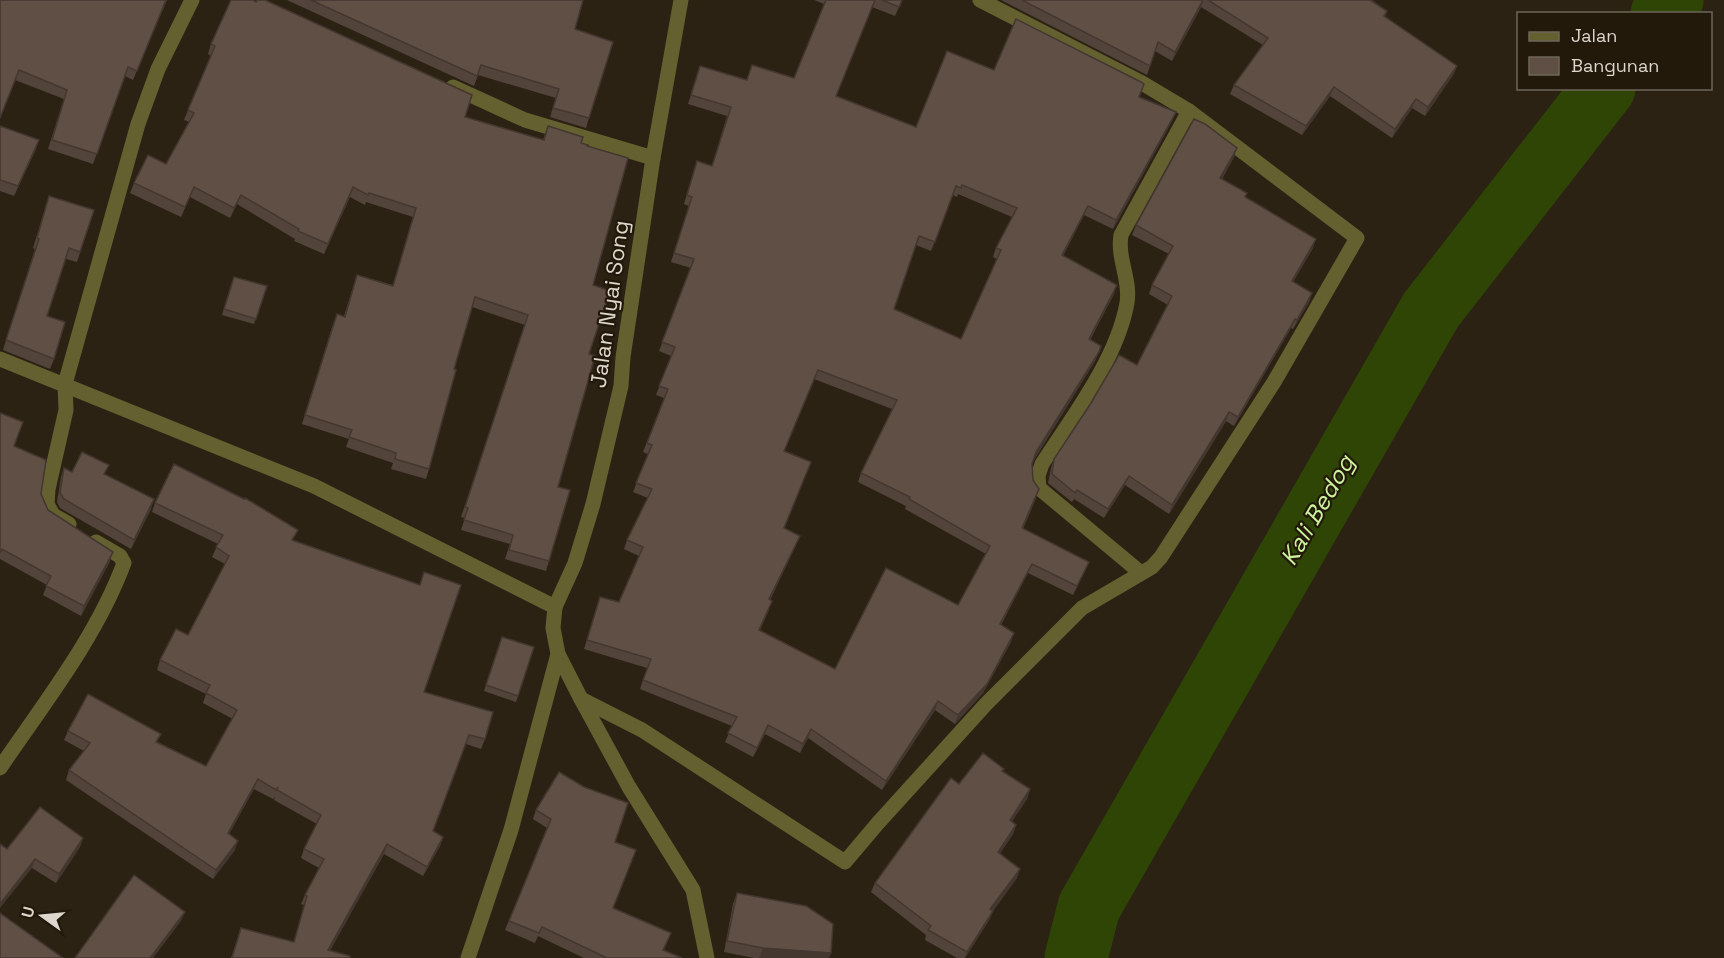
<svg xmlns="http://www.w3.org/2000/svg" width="1724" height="958" font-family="'Space Grotesk',sans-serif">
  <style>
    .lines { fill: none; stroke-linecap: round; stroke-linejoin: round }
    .river { stroke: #2f4505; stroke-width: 63 }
    .minor { stroke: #656030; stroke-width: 15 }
    .wall { fill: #53443b; fill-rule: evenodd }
    .shaded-wall { fill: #433730 }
    .building { fill: #604f45; stroke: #433730; stroke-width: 1.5; fill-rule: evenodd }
    .labels { text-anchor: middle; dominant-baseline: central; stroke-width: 4.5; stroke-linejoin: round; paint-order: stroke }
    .street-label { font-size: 22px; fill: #ddd6cd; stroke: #22190b }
    .water-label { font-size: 24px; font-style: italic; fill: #ccf39b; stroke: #22190b }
  </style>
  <rect width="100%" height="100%" fill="#2c2214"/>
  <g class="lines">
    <g class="river">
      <polyline points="1662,14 1672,0"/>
      <polyline points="1076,958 1089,907 1431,310 1604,88"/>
    </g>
    <g class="minor">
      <polyline points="681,0 653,158 623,357 621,386 593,504 575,563 555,607 553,628 558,654 581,699 629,787 693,890 707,958"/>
      <polyline points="453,87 525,120 653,158"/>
      <polyline points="0,359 314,486 555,607"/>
      <polyline points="69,524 53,515 47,504 48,489 66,410 65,384 138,124 158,69 192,0"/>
      <path d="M 1141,573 L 1039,488 L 1038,476 L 1042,464 C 1073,416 1117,359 1127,303 C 1131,280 1117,259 1121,235 L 1189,111"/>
      <polyline points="581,699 642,730 845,862 878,823 986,704 1082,608 1152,567 1161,557 1274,382 1357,238 1189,111 1142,83 980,0"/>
      <path d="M 0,768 C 44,703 96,638 124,563 L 120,556 L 96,542"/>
      <polyline points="468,958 511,830 558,654"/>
    </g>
  </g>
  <g class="wall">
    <polygon points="0,0 167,0 133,80 125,76 93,164 48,149 64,99 15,80"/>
    <polygon points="287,0 583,0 575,29 589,118 586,128 550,117 556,98 478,75 474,86"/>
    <path d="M 814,0 L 902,0 L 895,16 L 872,7 L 836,96 L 916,127 L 994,70 L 1139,97 L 1176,112 L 1172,121 L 1113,229 L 1084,215 L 1063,256 L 1114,294 L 1090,340 L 1101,346 L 1095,361 L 1034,460 L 1032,464 L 1033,480 L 1036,498 L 1023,529 L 1089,562 L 1085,571 L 1073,595 L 1028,573 L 1001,625 L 1011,642 L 983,693 L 955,724 L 935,710 L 882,790 L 808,738 L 800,753 L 765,734 L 753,757 L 725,742 L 732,726 L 640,689 L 647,668 L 584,649 L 600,597 L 619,602 L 639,556 L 624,549 L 627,540 L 648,498 L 633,492 L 648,454 L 643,452 L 664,398 L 656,395 L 671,356 L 659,351 L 691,268 L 671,262 L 689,206 L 684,204 L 697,161 L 712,166 L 727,116 L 688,104 L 697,76 L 700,66 L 747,80 L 752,65 L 794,78 L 824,4 ZM 958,194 L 1012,217 L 996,248 L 993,257 L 997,259 L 961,339 L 894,309 L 916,245 L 931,251 L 953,195 L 957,197 ZM 814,379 L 892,409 L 861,473 L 858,482 L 906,506 L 905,509 L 986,554 L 958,605 L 835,669 L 760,630 L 769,610 L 770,600 L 796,545 L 784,528 L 784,451 Z"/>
    <polygon points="1001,0 1372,0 1387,11 1385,17 1457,66 1453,75 1425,116 1412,108 1392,138 1330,96 1302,135 1230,94 1234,85 1263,45 1201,7 1172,61 1155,51 1147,75"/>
    <polygon points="211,44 543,140 548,126 581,143 593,285 589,354 558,487 549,561 546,571 505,559 510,544 461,530 465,518 461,517 525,325 472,307 454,369 429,469 426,479 391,469 393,463 346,447 349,439 302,424 333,324 344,316 357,275 393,285 413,217 366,202 365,205 350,197 324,254 294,241 295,239 237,204 230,218 190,197 181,217 130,193 134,183 166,164 189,122 184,120 211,56 208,54"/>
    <polygon points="0,126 36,149 14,196 0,191"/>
    <polygon points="1234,157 1222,179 1313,248 1293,282 1312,293 1309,302 1293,329 1291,328 1234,426 1226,421 1169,514 1125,485 1104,518 1074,499 1072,502 1048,483 1051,468 1054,459 1137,365 1168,305 1149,294 1152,285 1169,254 1132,235 1136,225"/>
    <polygon points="49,196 94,210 77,262 66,259 47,316 54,359 50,369 3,350 35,249 33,248"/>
    <polygon points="234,277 267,286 254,324 222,315"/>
    <polygon points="0,413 14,446 41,494 48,510 110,561 81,616 43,595 47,585 0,559"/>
    <polygon points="64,468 72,472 105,475 151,509 131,549 60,508 57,502 61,477"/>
    <polygon points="155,503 294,540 424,692 485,739 481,749 466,744 433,831 443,837 440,846 423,876 384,854 330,950 349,958 231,958 241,928 294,942 304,905 301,904 305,895 319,868 301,858 304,849 317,824 274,800 275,797 273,799 254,789 229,834 235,850 213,879 66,780 69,770 84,751 64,740 68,731 158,742 206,766 233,719 203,703 206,694 157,670 160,660 188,635 225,564 212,557 218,544 152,512"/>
    <polygon points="502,637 534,647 516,702 484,691"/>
    <polygon points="1003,772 1030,789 1027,799 1012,821 1016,825 1013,834 1000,853 1017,878 993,911 989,920 965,958 957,958 925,940 926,935 871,892 875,883 959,784"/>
    <polygon points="536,810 615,842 614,908 671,933 664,950 682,958 584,958 538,936 535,943 505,930 547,828 533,819"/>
    <polygon points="83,838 80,847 56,883 32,868 7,849"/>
    <polygon points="737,893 829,958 754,958 724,952 733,904"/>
  </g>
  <g class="shaded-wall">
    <polygon points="1203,0 1201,7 1172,61 1175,52"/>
    <polygon points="1457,66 1453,75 1425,116 1428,107"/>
    <polygon points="1334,87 1330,96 1302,135 1306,126"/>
    <polygon points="1416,99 1412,108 1392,138 1395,129"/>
    <polygon points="1176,112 1172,121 1113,229 1116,220"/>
    <polygon points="39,140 36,149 14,196 18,186"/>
    <polygon points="1237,148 1234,157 1217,187 1220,178"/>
    <polygon points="353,187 350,197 324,254 328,244"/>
    <polygon points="241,195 237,204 230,218 234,208"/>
    <polygon points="1088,206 1084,215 1059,264 1062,255"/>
    <polygon points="1316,239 1313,248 1288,290 1292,281"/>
    <polygon points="1117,285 1114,294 1085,348 1089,339"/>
    <polygon points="1312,293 1309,302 1293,329 1297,320"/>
    <polygon points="1295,319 1291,328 1234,426 1238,417"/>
    <polygon points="1101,346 1095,361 1033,461 1036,452"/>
    <polygon points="1229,412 1226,421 1169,514 1172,505"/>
    <polygon points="1129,476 1125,485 1104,518 1108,509"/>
    <polygon points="154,499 151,509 131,549 134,540"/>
    <polygon points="800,536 796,545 766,609 769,599"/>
    <polygon points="113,552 110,561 81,616 84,606"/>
    <polygon points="1032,564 1028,573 996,633 1000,624"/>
    <polygon points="1014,633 1011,642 983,693 955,724 958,715"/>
    <polygon points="938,701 935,710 882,790 886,781"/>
    <polygon points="768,725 765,734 753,757 757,748"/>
    <polygon points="811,729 808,738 800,753 803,744"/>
    <polygon points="258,779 254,789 224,843 228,833"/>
    <polygon points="1030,789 1027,799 1006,829 1010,820"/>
    <polygon points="1016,825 1013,834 995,861 998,852"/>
    <polygon points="443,837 440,846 423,876 427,867"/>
    <polygon points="83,838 80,847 56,883 59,874"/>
    <polygon points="238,841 235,850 213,879 216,870"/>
    <polygon points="387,844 384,854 326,958 328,950"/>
    <polygon points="35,859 32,868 0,908 0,904"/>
    <polygon points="1020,869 1017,878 987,919 990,909"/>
    <polygon points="993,911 989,920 965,958 964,958 967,952"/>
    <polygon points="185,912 181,921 153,958 150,958"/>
    <polygon points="763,948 831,953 829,958 759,958"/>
  </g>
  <g class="building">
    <polygon points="0,0 166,0 137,71 128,67 97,154 52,140 67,90 19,70 0,118"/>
    <polygon points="231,0 253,0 256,2 257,0 265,0 472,95 465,117 544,140 548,126 583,137 581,143 588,145 587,146 628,158 593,285 610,291 589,354 595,356 558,487 570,490 549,561 509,550 513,535 464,520 468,508 465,507 528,315 475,297 454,369 456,370 429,469 395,459 396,453 349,437 352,430 305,415 337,314 345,317 357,275 393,286 416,208 369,193 368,195 353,187 328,244 298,231 299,229 241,195 234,208 194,187 185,207 134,183 148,155 166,164 194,113 188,110 215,46 211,44"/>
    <polygon points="311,0 583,0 575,29 613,42 589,118 553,108 559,89 481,65 477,76"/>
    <path d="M 826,0 L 875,0 L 836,96 L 916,127 L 947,51 L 994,70 L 1016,19 L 1141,82 L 1144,84 L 1139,97 L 1176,112 L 1116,220 L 1088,206 L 1062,255 L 1117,285 L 1089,339 L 1101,346 L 1099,352 L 1036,452 L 1032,464 L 1033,480 L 1039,489 L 1022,528 L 1089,562 L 1077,586 L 1032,564 L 1000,624 L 1014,633 L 987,684 L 958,715 L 938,701 L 886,781 L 811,729 L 803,744 L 768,725 L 757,748 L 728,733 L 737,717 L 643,680 L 651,659 L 587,640 L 600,597 L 619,602 L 643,547 L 627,540 L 652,489 L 636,483 L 652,445 L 647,443 L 668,389 L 659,386 L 675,347 L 662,342 L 694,259 L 674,253 L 692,197 L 687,195 L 697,161 L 712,166 L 731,107 L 691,95 L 700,66 L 747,80 L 752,65 L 794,78 ZM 962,185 L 1017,208 L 996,248 L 1001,250 L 961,339 L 894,309 L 919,236 L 935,242 L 956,186 L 961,188 ZM 818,370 L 897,400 L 861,473 L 910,497 L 909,499 L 990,546 L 958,605 L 886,568 L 835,669 L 759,630 L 772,601 L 769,599 L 800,536 L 784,528 L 811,462 L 784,451 Z"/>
    <polygon points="882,0 902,0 899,7"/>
    <polygon points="1022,0 1203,0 1175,52 1158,42 1150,66"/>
    <polygon points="1208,0 1370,0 1387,11 1384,16 1457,66 1428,107 1416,99 1395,129 1334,87 1306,126 1234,85 1268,38"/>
    <polygon points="1194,119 1205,124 1237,148 1220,178 1247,193 1245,197 1316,239 1292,281 1312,293 1297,320 1295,319 1238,417 1229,412 1172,505 1129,476 1108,509 1077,490 1075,493 1052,474 1054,459 1091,403 1119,355 1137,365 1172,296 1152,285 1173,246 1136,225"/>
    <polygon points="0,126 39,140 18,186 0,180"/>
    <polygon points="49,196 94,210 80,252 69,248 47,316 65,322 54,359 6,340 39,239 37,238"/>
    <polygon points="234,277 267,286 256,319 224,309"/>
    <polygon points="0,413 23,422 14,446 46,460 41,494 48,510 113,552 84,606 46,586 51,576 2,549 0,553"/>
    <polygon points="82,452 109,465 104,474 154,499 134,540 64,499 60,493 64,468 72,472"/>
    <polygon points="174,464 244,499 245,498 298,530 292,540 420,585 424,572 461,585 424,692 493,712 485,739 469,735 433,831 443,837 427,867 387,844 328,950 350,956 349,958 232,958 241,928 294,942 307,896 305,895 324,859 304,849 321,815 277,790 278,787 276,790 258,779 228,833 238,841 216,870 69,770 90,743 68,731 88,694 161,734 156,742 206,766 237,710 206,693 210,685 160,660 176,629 188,635 229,556 216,547 223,535 155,503"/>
    <polygon points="502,637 534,647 518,696 486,685"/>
    <polygon points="983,753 1004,769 1002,771 1030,789 1010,820 1016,825 998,852 1020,869 990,909 993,911 967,952 928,930 931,926 875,883 951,778 959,784"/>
    <polygon points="559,772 584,787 628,803 615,842 636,850 613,908 671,933 663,950 682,958 607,958 542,927 539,933 509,921 551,819 536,810"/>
    <polygon points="40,807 83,838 59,874 35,859 0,904 0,844 7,849"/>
    <polygon points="134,875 185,912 150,958 75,958"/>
    <polygon points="737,893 806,906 833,924 831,953 763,948 727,941"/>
    <polygon points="0,913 63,958 0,958"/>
  </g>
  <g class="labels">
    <g class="street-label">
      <text transform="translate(609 304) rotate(-82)">Jalan Nyai Song</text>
    </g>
    <g class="water-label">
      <text transform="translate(1317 510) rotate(-60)">Kali Bedog</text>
    </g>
  </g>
  <rect x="1517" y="12" width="195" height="78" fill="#22190b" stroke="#6d6559" stroke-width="1.5"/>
  <rect x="1529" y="32" width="30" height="9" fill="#656030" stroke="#6d6559" stroke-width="1.5"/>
  <text x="1571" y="42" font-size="18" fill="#ddd6cd">Jalan</text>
  <rect x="1529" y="57" width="30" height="18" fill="#604f45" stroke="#6d6559" stroke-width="1.5"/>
  <text x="1571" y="72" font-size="18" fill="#ddd6cd">Bangunan</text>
  <g transform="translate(42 916) rotate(285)" stroke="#22190b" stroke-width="4.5" paint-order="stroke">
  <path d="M0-4.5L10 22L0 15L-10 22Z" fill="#ddd6cd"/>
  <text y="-9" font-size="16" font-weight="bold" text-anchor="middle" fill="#ddd6cd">U</text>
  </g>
</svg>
